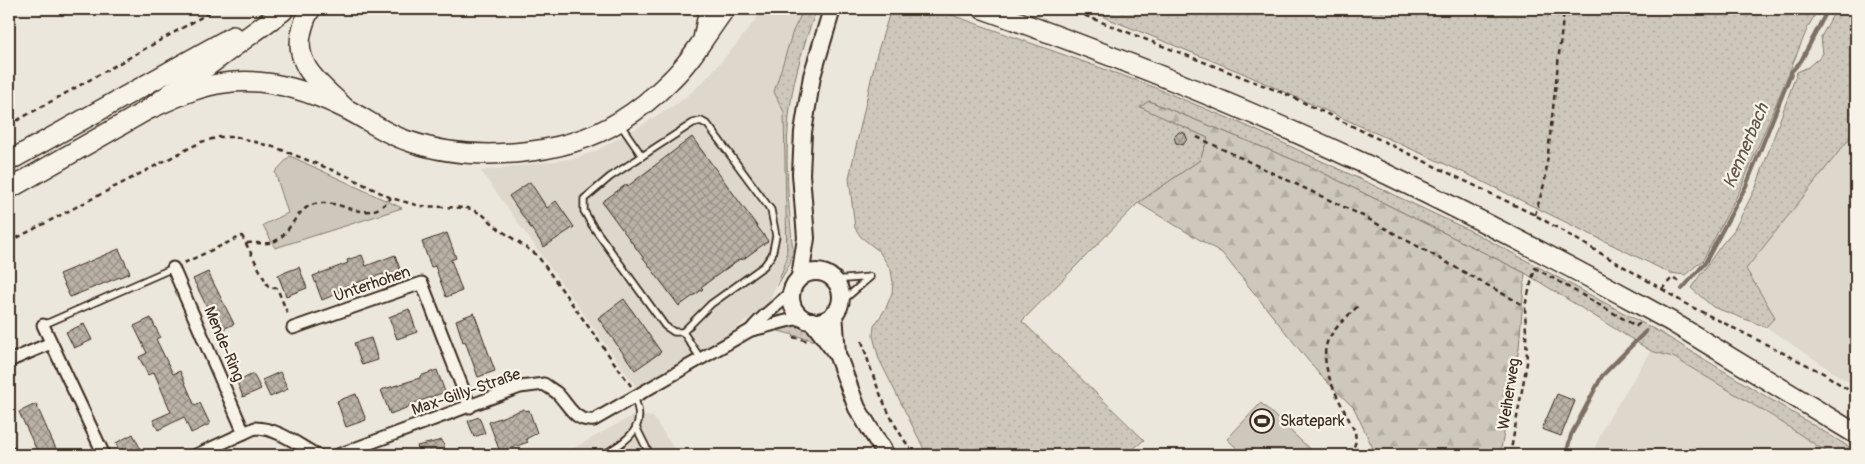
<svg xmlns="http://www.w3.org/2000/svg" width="1865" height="464" font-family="Pangolin,sans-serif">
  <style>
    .built { fill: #ddd7cc }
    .grass { fill: url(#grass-dots); stroke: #84796d }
    .forest { fill: url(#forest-firs); stroke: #84796d }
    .park { fill: #cec8bc; stroke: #84796d }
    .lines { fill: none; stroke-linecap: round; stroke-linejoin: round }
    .stream { stroke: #7c7064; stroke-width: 4 }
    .building { fill: url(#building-cross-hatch); stroke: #3b2a1e }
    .service-casing { stroke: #3b2a1e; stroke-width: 9 }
    .minor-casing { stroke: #3b2a1e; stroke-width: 15 }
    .secondary-casing { stroke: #3b2a1e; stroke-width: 20 }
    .primary-casing { stroke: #3b2a1e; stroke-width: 22 }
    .trunk-casing { stroke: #3b2a1e; stroke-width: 22 }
    .path { stroke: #3b2a1e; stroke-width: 2.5; stroke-dasharray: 5 4; stroke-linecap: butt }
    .service { stroke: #f7f3e8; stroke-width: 5.5 }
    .minor { stroke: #f7f3e8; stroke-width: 11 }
    .secondary { stroke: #f7f3e8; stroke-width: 16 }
    .primary { stroke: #f7f3e8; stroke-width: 19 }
    .trunk { stroke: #f7f3e8; stroke-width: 19 }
    .trunk-bridge-casing { stroke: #3b2a1e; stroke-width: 22; stroke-linecap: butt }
    .path-bridge { stroke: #3b2a1e; stroke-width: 2.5; stroke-dasharray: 5 4; stroke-linecap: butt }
    .trunk-bridge { stroke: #f7f3e8; stroke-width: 19 }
    .labels { text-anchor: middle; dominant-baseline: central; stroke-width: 4.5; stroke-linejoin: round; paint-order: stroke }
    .street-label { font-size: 16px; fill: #3b2a1e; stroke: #f7f3e8 }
    .poi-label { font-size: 16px; fill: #3b2a1e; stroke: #f7f3e8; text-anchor: start }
    .water-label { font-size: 18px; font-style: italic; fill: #615347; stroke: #f7f3e8 }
  </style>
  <defs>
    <pattern id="grass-dots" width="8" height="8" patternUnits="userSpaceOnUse" patternTransform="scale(1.25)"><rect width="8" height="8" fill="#cec8bc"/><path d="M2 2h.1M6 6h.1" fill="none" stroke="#b2aca1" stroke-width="1.8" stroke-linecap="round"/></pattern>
    <pattern id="forest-firs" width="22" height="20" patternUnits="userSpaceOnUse" patternTransform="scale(1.25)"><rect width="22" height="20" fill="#cec8bc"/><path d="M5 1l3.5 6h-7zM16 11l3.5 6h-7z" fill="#b2aca1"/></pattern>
    <pattern id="building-cross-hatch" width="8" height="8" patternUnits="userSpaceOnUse" patternTransform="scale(1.25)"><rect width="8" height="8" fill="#bab2a7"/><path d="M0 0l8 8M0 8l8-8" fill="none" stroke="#989187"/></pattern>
  </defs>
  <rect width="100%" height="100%" fill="#ece7dc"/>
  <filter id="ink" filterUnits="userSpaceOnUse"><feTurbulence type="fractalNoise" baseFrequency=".02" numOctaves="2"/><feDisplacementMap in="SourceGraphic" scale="10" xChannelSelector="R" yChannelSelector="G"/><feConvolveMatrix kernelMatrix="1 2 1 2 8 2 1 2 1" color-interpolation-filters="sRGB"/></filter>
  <g filter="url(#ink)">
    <g class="built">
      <polygon points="764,9 804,9 793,31 774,92 784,111 787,258 769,302 756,313 719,342 637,388 481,171 576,158 596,151 647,122 681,101 703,82 736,45"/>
      <polygon points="1856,130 1856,387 1766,327 1775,317 1746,269"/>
      <polygon points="1651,351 1673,357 1772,416 1831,455 1592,455 1604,426"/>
      <polygon points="634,415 653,417 678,455 561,455"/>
    </g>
    <g class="grass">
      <path d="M 804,9 L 817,9 C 809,29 802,50 797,71 C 782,129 787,192 793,251 L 790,264 L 777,286 L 787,258 L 784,112 L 774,92 L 793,31 Z"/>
      <polygon points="882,9 935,9 1146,84 1247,126 1475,233 1661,333 1856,451 1856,455 1831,455 1772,416 1673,357 1651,351 1525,273 1311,167 1149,101 1141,107 1208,138 1200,160 1138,203 1022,321 1144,440 1126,455 927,455 879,359 873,336 874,326 886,308 892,293 893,283 891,270 879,251 861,237 855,228 849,178 876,57 890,12"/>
      <polygon points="1084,9 1818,9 1808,27 1741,188 1703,260 1685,275 1670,273 1467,174 1240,72"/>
      <polygon points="1836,9 1856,9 1856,130 1746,269 1775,317 1766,327 1713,307 1691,288 1722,244 1734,230 1756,187 1797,72 1808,67 1823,54 1821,37"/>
      <path d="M 787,326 C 800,325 810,329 816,341 L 775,330 Z"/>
    </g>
    <polygon class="forest" points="1149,101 1311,167 1525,273 1519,348 1500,455 1376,455 1354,408 1319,374 1222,253 1138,203 1200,160 1208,138 1140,107"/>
    <g class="park">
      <polygon points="290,156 402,208 275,248 263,225 288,213 275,172"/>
      <polygon points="1261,403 1316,455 1244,455 1227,439"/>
    </g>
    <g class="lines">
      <g class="stream">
        <polyline points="1682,289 1705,263 1746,186 1792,71 1801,61 1828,9"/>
        <polyline points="1566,455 1571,435 1602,376 1646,331"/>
      </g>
    </g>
    <g class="building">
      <polygon points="1179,132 1185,133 1187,139 1183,145 1176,143 1174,137"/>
      <polygon points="692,137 768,241 742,260 741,258 701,287 703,289 679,306 602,202 627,184 628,186"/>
      <polygon points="530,182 547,208 556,201 574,227 544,247 509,196"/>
      <polygon points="447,233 456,258 451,260 462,291 446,297 435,266 431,267 422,242"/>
      <polygon points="119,249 130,273 70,297 59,274"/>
      <polygon points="362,255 366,266 395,255 401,272 384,278 383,274 338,289 339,293 322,300 313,276 348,263 347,260"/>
      <polygon points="299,267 307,288 286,296 278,275"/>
      <polygon points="208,272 234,324 219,331 193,279"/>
      <polygon points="624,299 661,352 635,370 598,318"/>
      <polygon points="409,309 417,332 397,339 389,317"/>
      <polygon points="474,313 495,371 478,377 465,341 463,342 456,320"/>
      <polygon points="151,318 160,337 156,339 173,374 180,371 195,406 200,403 210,424 191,433 184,417 158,430 153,420 171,412 154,372 148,375 139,357 147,353 134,326"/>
      <polygon points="84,324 92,340 74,348 66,332"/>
      <polygon points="371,338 378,360 362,365 354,343"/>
      <polygon points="437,370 445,392 409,405 409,407 390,414 381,390 420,378 420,376"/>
      <polygon points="280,372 288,389 270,397 262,380"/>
      <polygon points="253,374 261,389 243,397 237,382"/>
      <polygon points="356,394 366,420 346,427 337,401"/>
      <polygon points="1557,394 1575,401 1561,436 1542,429"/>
      <polygon points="36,404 51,438 59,455 39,455 19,412"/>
      <polygon points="524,409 525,411 529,410 537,433 526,439 528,442 500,452 489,422"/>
      <polygon points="479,417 485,433 474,437 468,421"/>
      <polygon points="133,434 141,450 130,455 121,455 116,443"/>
      <polygon points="442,440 447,455 420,455 417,446"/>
    </g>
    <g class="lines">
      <g class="service-casing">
        <g id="service">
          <polyline points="620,124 642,156"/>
          <polyline points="834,280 870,277"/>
          <polyline points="839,304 870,277"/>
          <polyline points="43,325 173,268"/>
          <polyline points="683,332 674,332 665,326 592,225 584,211 584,199 610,177 693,123 701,121 708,125 771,210 776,236 772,255 764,266 711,304 683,332 701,359"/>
          <polyline points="636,427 650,455"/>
          <path d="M 603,455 C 626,441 649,428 634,398"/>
        </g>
      </g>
      <g class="minor-casing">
        <g id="minor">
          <polyline points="173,268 244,433"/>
          <polyline points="43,325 104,455"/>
          <polyline points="293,328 422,283 470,407"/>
          <path d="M 751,330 C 762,315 778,306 791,292"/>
          <polyline points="9,361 51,343"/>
          <path d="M 196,455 L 255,428 C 278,428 298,445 317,455"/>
          <path d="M 338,455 L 520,387 L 544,384 C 548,387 553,390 557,393 C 569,405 574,422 594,420 L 751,330 C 769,327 786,319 804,318"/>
        </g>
      </g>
      <g class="secondary-casing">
        <g id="secondary">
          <circle cx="816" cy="297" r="25"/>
          <polyline points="800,277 806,238 801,174 803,132 812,76 832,9"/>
          <polyline points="834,313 837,354"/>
          <polyline points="812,321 837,354 857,408 886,455"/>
        </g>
      </g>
      <g class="primary-casing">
        <g id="primary">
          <path d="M 311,9 C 306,15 304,23 302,30 C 292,66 322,85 344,107"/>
          <polyline points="703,39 709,9"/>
        </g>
      </g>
      <g class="trunk-casing">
        <g id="trunk">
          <path d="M 983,9 C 1113,55 1241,106 1365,164 C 1459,208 1550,256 1641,305"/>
          <path d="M 149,109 C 173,99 197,86 224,83 C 265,77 307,90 344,108 C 365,118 385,134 408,141 C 471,163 563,157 620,121 C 638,110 655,96 670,81 C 692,60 707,33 725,9"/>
          <polyline points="9,161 233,36"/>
          <polyline points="9,189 149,109 283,11"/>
          <polyline points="1672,322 1856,434"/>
        </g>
      </g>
      <g class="path">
        <polyline points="1068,9 1288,95 1535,215 1662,289 1672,278 1682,283"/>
        <polyline points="9,125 216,9"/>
        <polyline points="1197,137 1363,216 1525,306"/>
        <polyline points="1535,215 1545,181 1564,9"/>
        <polyline points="9,242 201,142 220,137 237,137 277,148 347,176 391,198 420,206 468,208 482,214 499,229 537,255 631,386"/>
        <path d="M 247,243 C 255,242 266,245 273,242 C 292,234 294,209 315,204 C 343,197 365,228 391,198"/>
        <polyline points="184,263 242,236 269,288 277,288 289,317"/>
        <polyline points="1684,303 1823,373 1856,395"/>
        <polyline points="793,337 808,341"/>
        <path d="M 862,341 C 874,382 889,422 915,455"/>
        <polyline points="9,438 17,455"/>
        <path d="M 1351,455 L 1356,441 L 1355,432 C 1344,407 1316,367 1328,340 C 1335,327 1348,316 1359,305"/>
        <polyline points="1510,455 1527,363 1525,306 1535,268 1636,326 1639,324 1643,327"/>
      </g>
      <use href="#service" class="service"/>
      <use href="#minor" class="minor"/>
      <use href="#secondary" class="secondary"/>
      <use href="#primary" class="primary"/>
      <use href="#trunk" class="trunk"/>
      <g class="trunk-bridge-casing">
        <polyline id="trunk-bridge" points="1641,305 1672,322"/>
      </g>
      <polyline class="path-bridge" points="1662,289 1684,303"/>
      <use href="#trunk-bridge" class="trunk-bridge"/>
    </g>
  </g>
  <defs>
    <g id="stadium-ring" transform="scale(1.25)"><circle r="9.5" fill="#f7f3e8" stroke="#3b2a1e" stroke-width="1.5"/><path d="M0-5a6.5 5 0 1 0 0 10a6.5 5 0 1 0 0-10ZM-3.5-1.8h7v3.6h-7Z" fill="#3b2a1e"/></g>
  </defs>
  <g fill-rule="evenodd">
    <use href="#stadium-ring" x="1262" y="421"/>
  </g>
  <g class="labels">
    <g class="street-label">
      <text transform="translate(372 284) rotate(-19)">Unterhohen</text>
      <text transform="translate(224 344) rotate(67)">Mende-Ring</text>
      <text transform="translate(466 392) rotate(-19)">Max-Gilly-Straße</text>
      <text transform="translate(1509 394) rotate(-81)">Weiherweg</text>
    </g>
    <g class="poi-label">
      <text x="1280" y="421">Skatepark</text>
    </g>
    <g class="water-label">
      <text transform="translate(1746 146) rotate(-67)">Kennerbach</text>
    </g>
  </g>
  <rect width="1865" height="464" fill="none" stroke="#f7f3e8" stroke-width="30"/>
  <rect x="15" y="15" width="1835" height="434" fill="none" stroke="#3b2a1e" stroke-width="2" filter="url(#ink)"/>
</svg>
